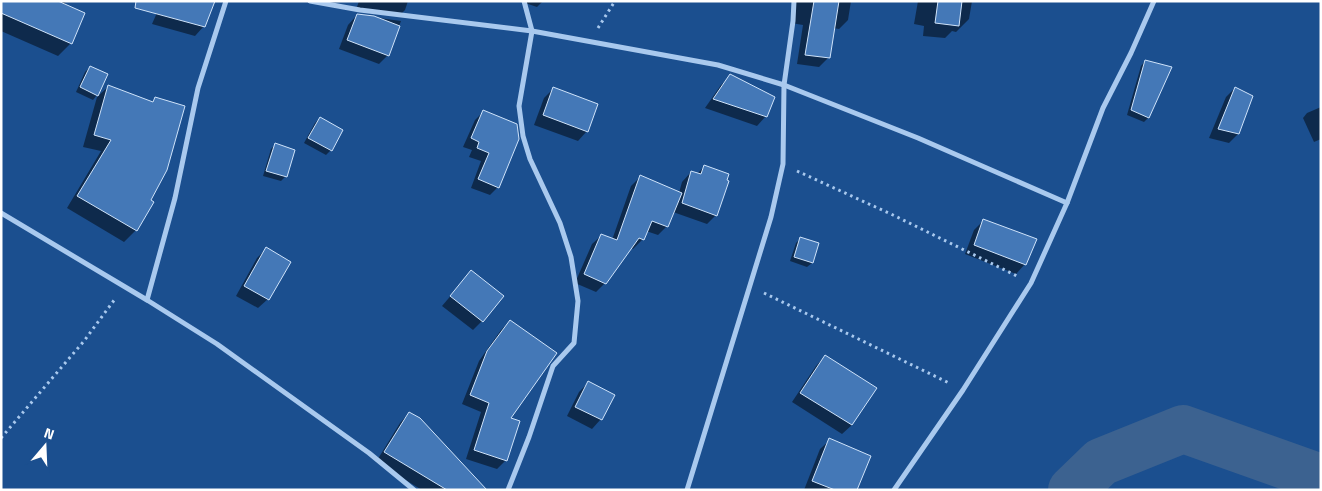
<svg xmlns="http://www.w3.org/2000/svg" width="1322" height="491" font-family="'Titillium Web',sans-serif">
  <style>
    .shadow { fill: #0007 }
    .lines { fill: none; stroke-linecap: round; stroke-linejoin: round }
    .river { stroke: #3c6290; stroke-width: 48 }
    .building { fill: #4478b7; stroke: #cfe3fa }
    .path { stroke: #a9c9ee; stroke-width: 3; stroke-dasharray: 2.5 4; stroke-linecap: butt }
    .street { stroke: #a9c9ee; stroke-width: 5 }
  </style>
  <rect width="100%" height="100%" fill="#1b4f8f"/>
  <g class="shadow">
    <polygon points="1,1 66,1 64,6 71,43 58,56 1,31"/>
    <polygon points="162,1 204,26 195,36 152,24"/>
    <polygon points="359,1 408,1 405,10 400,15 356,10"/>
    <polygon points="519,1 543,1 537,7"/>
    <polygon points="794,1 851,1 848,20 839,29 833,28 828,58 819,67 797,64 803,25 791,23"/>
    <polygon points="918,1 972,1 969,19 956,32 952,31 945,38 923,36 924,26 914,24"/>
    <polygon points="357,15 401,21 388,55 379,64 339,49 348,25"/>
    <polygon points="1145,61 1170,68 1148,118 1144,122 1127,115 1141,66"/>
    <polygon points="90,67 97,95 93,100 76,92 85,72"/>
    <polygon points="731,76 766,116 757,126 705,108 721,85"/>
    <polygon points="109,86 151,103 155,99 150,200 152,202 136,230 124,242 67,208 101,151 83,147 97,97"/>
    <polygon points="1235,88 1238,134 1229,143 1209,138 1226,97"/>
    <polygon points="553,89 587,131 578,141 534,125 544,98"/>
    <polygon points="1321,107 1321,139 1314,142 1303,118 1307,113"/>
    <polygon points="484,111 498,187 490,195 471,188 481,161 469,157 472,150 463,147 475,120"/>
    <polygon points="320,118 331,150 326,155 304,143 315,123"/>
    <polygon points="275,145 294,150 285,177 281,181 263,176 271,149"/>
    <polygon points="705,166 716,215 707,224 673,212 667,226 658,235 646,231 643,239 633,249 631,247 605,283 596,292 575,283 592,244 602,235 612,240 631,186 640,177 679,193 682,182 691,172 697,174"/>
    <polygon points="984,220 1025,264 1016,274 965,254 974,230"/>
    <polygon points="801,238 818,244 812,263 807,267 790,261 796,243"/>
    <polygon points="266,249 289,262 268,299 258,308 236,296 257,258"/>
    <polygon points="471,272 482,321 473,330 442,306"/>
    <polygon points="510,321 509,419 506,460 497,469 466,459 481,412 462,404 479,361 501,330"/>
    <polygon points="825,356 852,425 842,434 792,402 816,366"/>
    <polygon points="588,383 601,419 592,429 567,416 579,392"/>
    <polygon points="409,413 485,490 422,490 376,462 400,423"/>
    <polygon points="830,440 856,490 804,490 820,449"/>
  </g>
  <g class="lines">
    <polyline class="river" points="1072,490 1101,462 1183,429 1321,478"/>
  </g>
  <g class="building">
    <polygon points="1,1 58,1 85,13 72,44 1,13"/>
    <polygon points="136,1 215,1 205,27 135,8"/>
    <polygon points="814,1 839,1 830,58 805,55"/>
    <polygon points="938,1 962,1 959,26 935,23"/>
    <polygon points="357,14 374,16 400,26 389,56 347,40"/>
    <polygon points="1145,60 1172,67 1149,118 1131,110"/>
    <polygon points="90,66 108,74 98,96 80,87"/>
    <polygon points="730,74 775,97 767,117 713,99"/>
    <polygon points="108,85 153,102 155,97 185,106 167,170 151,200 154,202 137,231 77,196 111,140 94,135"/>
    <polygon points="553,87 598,104 588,132 543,115"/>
    <polygon points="1235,87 1253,96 1239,134 1218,129"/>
    <polygon points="483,110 517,124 519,139 499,188 478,179 489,153 477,148 479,142 471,138"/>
    <polygon points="320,117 343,130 332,151 308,138"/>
    <polygon points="275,143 295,150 287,177 266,171"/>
    <polygon points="704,165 729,174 727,180 729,181 717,216 682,203 691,171 701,174"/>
    <polygon points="640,175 682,193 668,227 652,221 644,240 639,238 606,284 584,274 601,234 617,240"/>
    <polygon points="983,219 1037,239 1026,265 974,245"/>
    <polygon points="800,237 819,243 813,263 794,257"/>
    <polygon points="266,247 291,262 269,300 244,286"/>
    <polygon points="471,270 504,296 483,322 450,296"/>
    <polygon points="510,320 557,353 511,418 520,421 507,461 474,450 489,403 470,395 487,351"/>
    <polygon points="825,355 877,388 852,425 800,393"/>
    <polygon points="588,381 615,395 602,420 575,407"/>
    <polygon points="409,412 420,418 487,490 447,490 384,452"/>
    <polygon points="829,438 871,456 857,490 835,490 812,481"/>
  </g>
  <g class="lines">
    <g class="path">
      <polyline points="598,28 615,1"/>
      <polyline points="797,171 893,215 1017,276"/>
      <polyline points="764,293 949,383"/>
      <polyline points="1,438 84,341 115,299"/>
    </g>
    <g class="street">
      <polyline points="310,1 360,10 532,31 718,65 784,85 918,138 1067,203"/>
      <polyline points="1,213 147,300 217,344 369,453 414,490"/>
      <polyline points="147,300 175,198 198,88 226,1"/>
      <polyline points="508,490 529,437 553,366 574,343 578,301 571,257 560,223 530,159 523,136 519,106 532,31 524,1"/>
      <polyline points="687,490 771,217 783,164 784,85 793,21 794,1"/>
      <polyline points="894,490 963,390 1031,283 1067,203 1103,108 1131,53 1154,1"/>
    </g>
  </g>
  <rect width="1322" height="491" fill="none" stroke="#ffffff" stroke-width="5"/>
  <g transform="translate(45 446) rotate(19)" stroke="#1b4f8f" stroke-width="4" paint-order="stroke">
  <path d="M0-4L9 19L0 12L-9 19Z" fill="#ffffff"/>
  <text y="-8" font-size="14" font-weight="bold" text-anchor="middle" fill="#ffffff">N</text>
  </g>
</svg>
